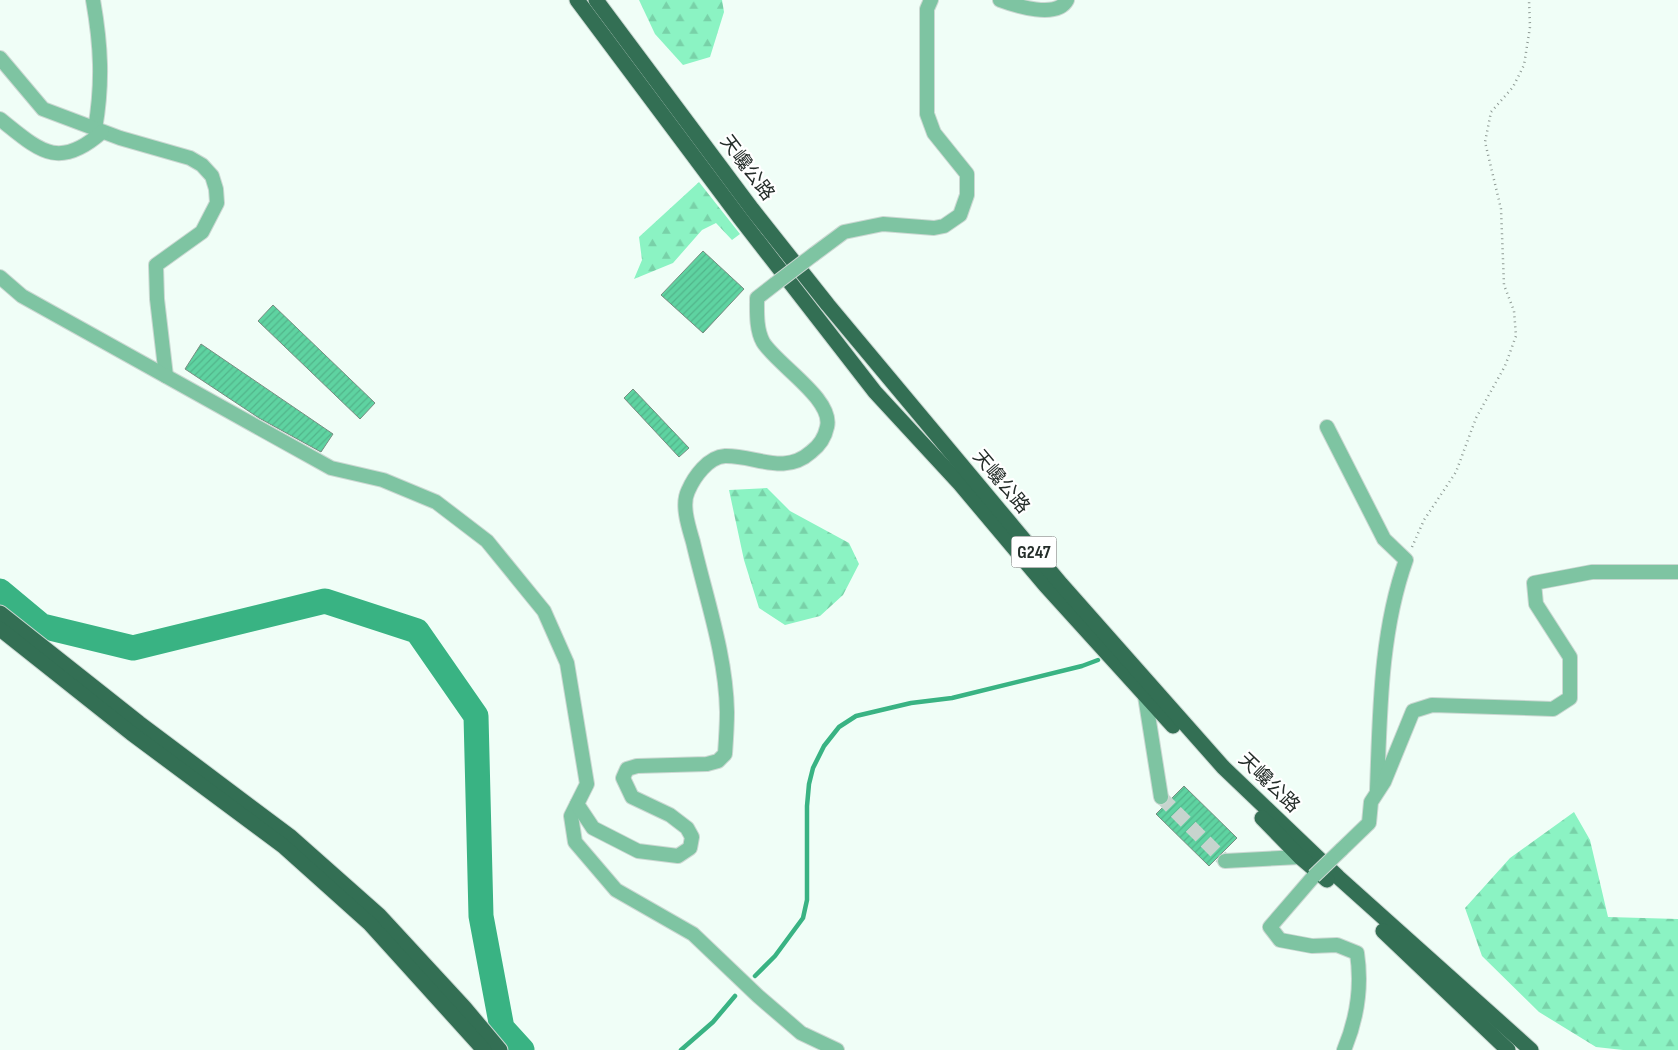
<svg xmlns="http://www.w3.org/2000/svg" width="1678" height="1050" font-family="'Sofia Sans Condensed','Noto Sans SC',sans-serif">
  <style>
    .forest { fill: url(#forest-firs) }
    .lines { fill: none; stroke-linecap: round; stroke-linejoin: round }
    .stream { stroke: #39b383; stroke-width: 4.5 }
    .river { stroke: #39b383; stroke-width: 25 }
    .building { fill: url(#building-hatch); stroke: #778d81 }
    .minor-tunnel { stroke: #c7d4ce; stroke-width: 14; stroke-dasharray: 14 7; stroke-linecap: butt }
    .minor-casing { stroke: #cbd8d2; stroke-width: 16 }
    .highway-casing { stroke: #cbd8d2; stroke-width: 17 }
    .path { stroke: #8f9b95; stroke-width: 2.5; stroke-dasharray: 1 4; stroke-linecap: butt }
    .minor { stroke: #7ec4a2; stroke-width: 14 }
    .highway { stroke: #336f54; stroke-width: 15 }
    .minor-bridge-casing { stroke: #cbd8d2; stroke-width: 16; stroke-linecap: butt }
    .minor-bridge { stroke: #7ec4a2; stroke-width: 14 }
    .labels { text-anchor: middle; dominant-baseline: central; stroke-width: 4.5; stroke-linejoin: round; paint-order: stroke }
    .shield { fill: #fff; stroke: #666c69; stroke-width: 1 }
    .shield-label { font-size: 18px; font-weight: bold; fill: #242d29 }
    .street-label { font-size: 19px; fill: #242d29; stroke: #fff }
  </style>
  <defs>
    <pattern id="forest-firs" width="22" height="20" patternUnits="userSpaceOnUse" patternTransform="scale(1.25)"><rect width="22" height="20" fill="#8bf3c3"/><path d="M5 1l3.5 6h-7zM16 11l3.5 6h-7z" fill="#78d1a8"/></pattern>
    <pattern id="building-hatch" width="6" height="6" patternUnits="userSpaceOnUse" patternTransform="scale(1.25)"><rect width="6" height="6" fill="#5ed3a1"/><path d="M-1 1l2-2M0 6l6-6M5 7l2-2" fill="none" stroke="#52b58b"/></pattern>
  </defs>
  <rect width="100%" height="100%" fill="#f0fef7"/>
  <g class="forest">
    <polygon points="639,0 722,0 724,12 710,57 683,65 655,34"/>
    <polygon points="699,182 740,234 732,240 716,223 702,230 673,263 634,279 642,260 639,237"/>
    <polygon points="767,488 790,511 849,543 859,564 843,595 820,616 785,625 759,608 744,560 729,490"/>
    <polygon points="1574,812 1590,840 1608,917 1678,919 1678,1050 1623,1050 1596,1047 1539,1012 1482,956 1465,908 1510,858"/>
  </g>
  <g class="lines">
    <g class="stream">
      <polyline points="755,976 775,956 803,918 807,900 807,806 809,784 813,768 824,746 839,727 856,716 911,703 952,698 1082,666 1098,660"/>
      <polyline points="681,1050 713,1022 735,996"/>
    </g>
    <polyline class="river" points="0,591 42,626 133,648 325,601 417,631 476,716 481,916 502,1028 522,1050"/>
  </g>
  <g class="building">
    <polygon points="703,251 744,289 703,333 661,295"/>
    <polygon points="273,305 375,403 360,419 258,321"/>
    <polygon points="201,344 333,434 321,452 259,418 185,369"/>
    <polygon points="633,389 689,448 679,457 624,398"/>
    <polygon points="1184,786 1237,838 1209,866 1156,814"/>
  </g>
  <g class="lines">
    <polyline class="minor-tunnel" points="1161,797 1225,861"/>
    <g class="minor-casing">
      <g id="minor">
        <path d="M 93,0 C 101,45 103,83 95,129"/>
        <path d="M 1000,0 C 1016,6 1057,19 1067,0"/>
        <polyline points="0,58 43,109 120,138 190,158 202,165 212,176 216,189 217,203 202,232 156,265 157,299 166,376"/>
        <path d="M 0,119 C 39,150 58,171 102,132"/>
        <polyline points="813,255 844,232 883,224 934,228 944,226 960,215 967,195 967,174 934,133 927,114 927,9 931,0"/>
        <polyline points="0,277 22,296 331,468 383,480 436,502 487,541 544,611 567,663 587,784 571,816 575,842 616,890 693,934 758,996 801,1033 837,1050"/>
        <path d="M 1327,427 L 1384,539 L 1406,560 C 1380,633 1380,713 1377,790"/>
        <polyline points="1145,696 1161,797"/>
        <path d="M 577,804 L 593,828 L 638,851 L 678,856 L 690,848 L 692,837 L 687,828 L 670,815 L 632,797 L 623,778 L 627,769 L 637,766 L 707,764 L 718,761 L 725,754 C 726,740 727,726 727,712 C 726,655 706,598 693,542 C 689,528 681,505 688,491 C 694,477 708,457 725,456 C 755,455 784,476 811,452 C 819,446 825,437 827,427 C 834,399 776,364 763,342 C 756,329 757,312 757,298 L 775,284"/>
        <polyline points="1341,850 1369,823 1371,802 1384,782 1413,711 1432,705 1553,709 1570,698 1570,657 1536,604 1534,583 1592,572 1678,572"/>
        <polyline points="1225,861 1300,857"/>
        <path d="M 1314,876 L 1270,927 L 1280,940 L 1312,946 L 1337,945 L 1357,953 C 1362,986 1357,1019 1344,1050"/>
      </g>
    </g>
    <g class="highway-casing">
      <g id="highway">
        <polyline points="577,0 740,218 875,392 960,484 1045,585 1173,726"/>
        <polyline points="596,0 752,209 828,305 1061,584 1223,767 1338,877 1531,1050"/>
        <polyline points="0,613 139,723 291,837 379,915 464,1007 500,1050"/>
        <polyline points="0,629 131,733 283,846 370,924 484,1050"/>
        <polyline points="1262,818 1300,857 1327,880"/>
        <polyline points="1383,931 1508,1050"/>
      </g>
    </g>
    <polyline class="path" points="1412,547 1424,520 1456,472 1476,418 1505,366 1516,336 1514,311 1504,285 1501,209 1485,142 1491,112 1513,87 1524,65 1530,27 1529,0"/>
    <use href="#minor" class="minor"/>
    <use href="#highway" class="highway"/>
    <g class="minor-bridge-casing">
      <g id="minor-bridge">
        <polyline points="775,284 813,255"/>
        <polyline points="1314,876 1341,850"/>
      </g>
    </g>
    <use href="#minor-bridge" class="minor-bridge"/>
  </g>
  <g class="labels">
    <rect class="shield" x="1011.5" y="536.5" width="45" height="31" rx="4"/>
    <g class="shield-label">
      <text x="1034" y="552">G247</text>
    </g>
    <g class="street-label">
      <text transform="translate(747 168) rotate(53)">天巉公路</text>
      <text transform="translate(1001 482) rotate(50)">天巉公路</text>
      <text transform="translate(1269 783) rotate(44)">天巉公路</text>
    </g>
  </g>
</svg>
